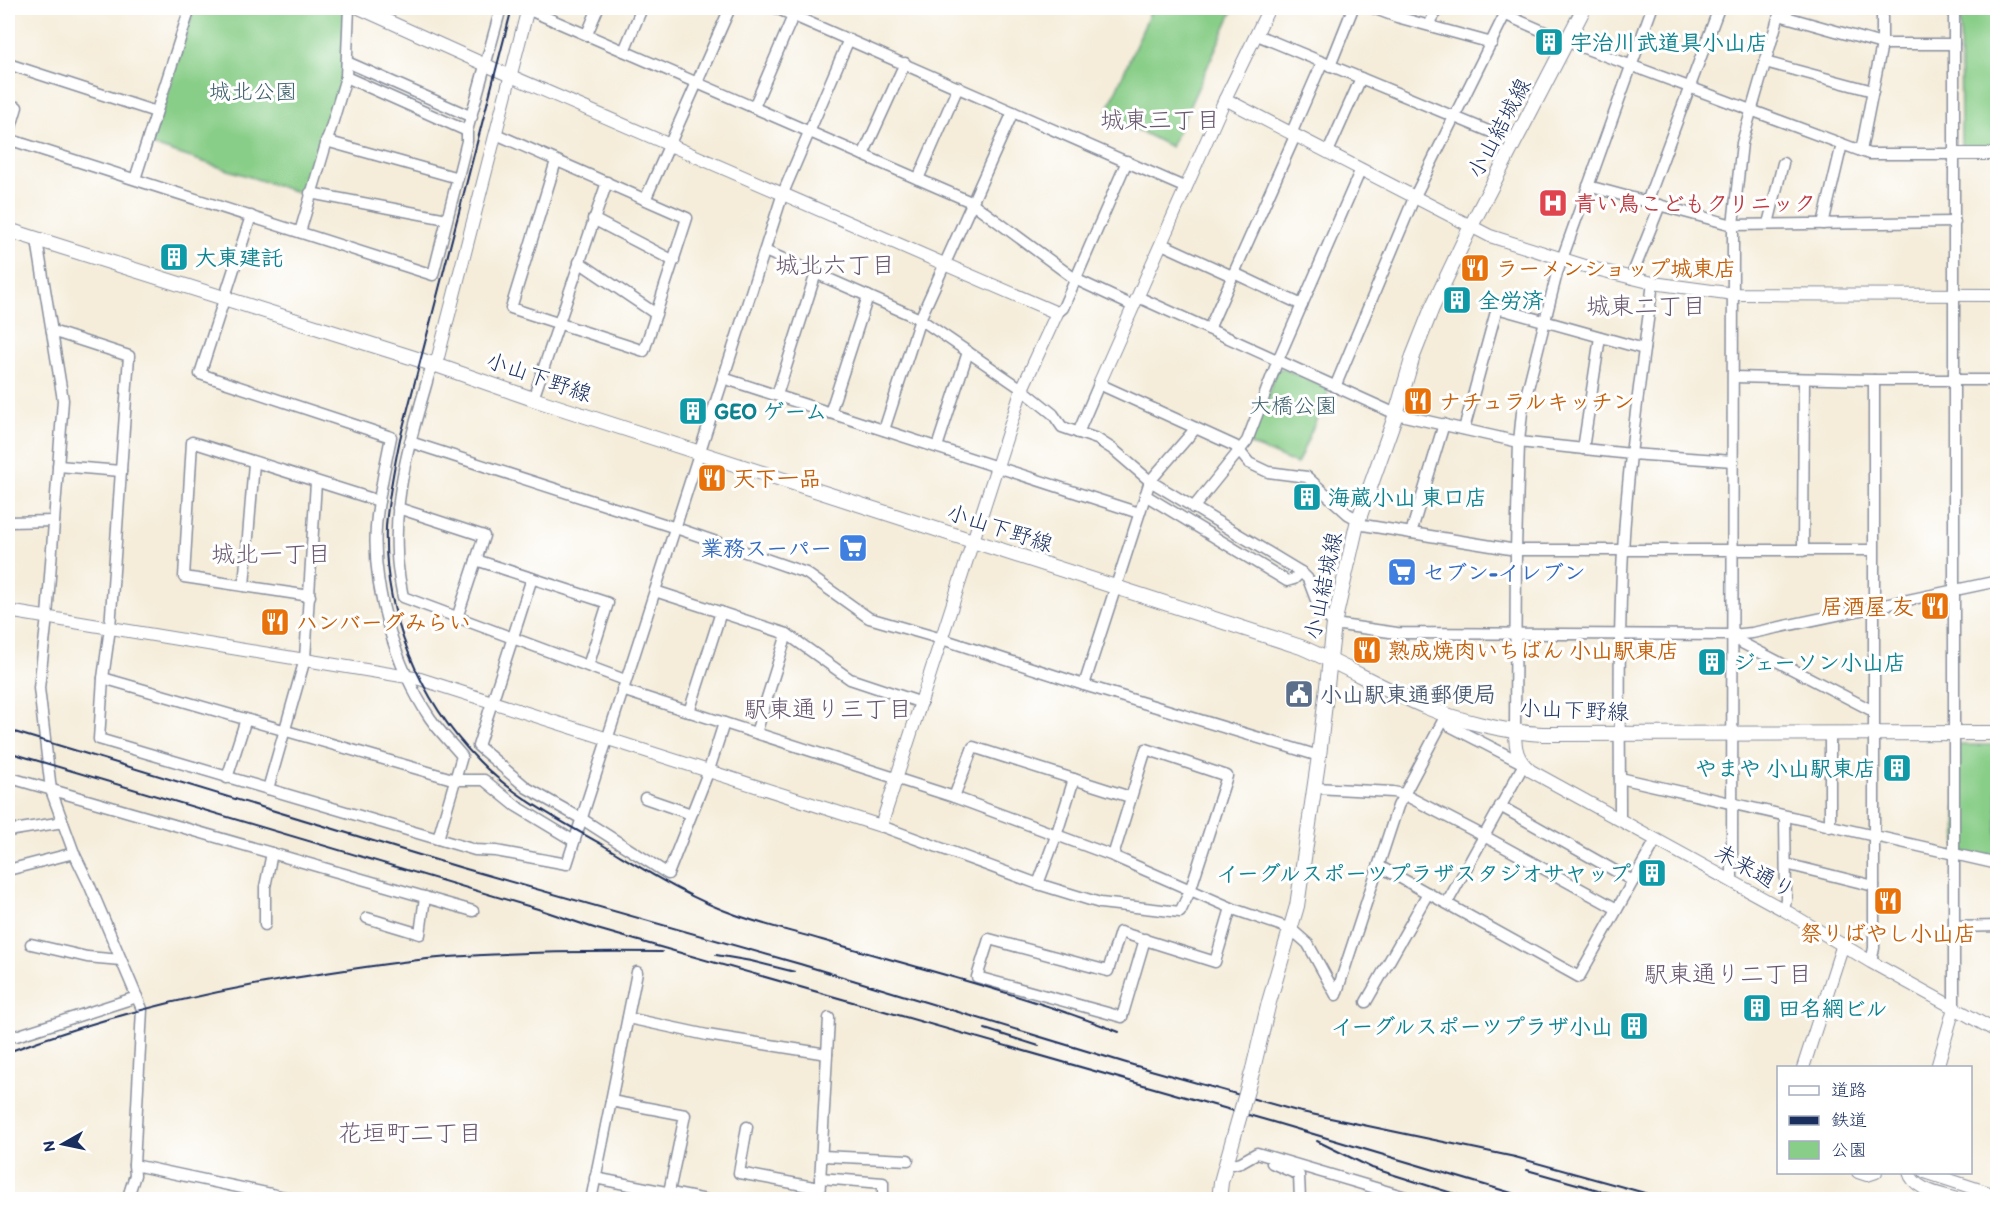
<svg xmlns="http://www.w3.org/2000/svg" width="2005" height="1207" font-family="Itim,'Klee One',sans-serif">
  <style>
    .green { fill: #89ce88; stroke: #527e73; stroke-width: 1.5 }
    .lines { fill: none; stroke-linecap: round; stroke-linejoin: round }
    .minor-casing { stroke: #888e9c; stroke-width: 13 }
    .tertiary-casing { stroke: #888e9c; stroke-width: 14 }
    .secondary-casing { stroke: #888e9c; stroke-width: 16 }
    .minor { stroke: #fff; stroke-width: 10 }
    .tertiary { stroke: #fff; stroke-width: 12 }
    .secondary { stroke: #fff; stroke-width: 14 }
    .rail { stroke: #1b2f5e; stroke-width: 2 }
    .secondary-bridge-casing { stroke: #888e9c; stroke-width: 16; stroke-linecap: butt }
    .secondary-bridge { stroke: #fff; stroke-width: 14 }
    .labels { text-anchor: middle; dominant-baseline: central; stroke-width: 6; stroke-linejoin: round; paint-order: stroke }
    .culture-label { font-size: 22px; font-weight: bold; fill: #0d838f; stroke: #fff; text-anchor: start }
    .park-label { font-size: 22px; fill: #3c5f6b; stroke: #fff }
    .street-label { font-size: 22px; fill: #1b2f5e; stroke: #fff }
    .health-label { font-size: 22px; font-weight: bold; fill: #be3a42; stroke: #fff; text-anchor: start }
    .food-label { font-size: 22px; font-weight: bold; fill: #c56008; stroke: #fff; text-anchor: start }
    .shop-label { font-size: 22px; font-weight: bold; fill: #366cbe; stroke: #fff; text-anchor: end }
    .service-label { font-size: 22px; font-weight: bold; fill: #4e5e75; stroke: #fff; text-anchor: start }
    .neighbourhood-label { font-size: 24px; fill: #6a5a70; stroke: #fff }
  </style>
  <rect width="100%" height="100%" fill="#fff"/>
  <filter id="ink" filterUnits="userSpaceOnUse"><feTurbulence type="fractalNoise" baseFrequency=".0167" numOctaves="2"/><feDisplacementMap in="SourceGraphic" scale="12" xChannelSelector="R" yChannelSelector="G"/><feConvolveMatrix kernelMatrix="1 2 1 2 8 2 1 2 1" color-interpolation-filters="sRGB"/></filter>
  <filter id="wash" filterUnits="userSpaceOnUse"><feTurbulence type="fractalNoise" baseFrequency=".008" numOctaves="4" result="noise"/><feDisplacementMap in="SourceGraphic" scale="24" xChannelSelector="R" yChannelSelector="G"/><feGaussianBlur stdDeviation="1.35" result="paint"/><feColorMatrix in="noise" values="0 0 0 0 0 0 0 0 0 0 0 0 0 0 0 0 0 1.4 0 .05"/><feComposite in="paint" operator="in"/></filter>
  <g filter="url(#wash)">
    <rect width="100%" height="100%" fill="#f5edda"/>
    <g class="green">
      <polygon points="194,8 339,8 345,13 343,68 339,93 306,195 151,145"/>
      <polygon points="1152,8 1234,8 1171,147 1106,114"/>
      <polygon points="1960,8 1997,8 1997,148 1961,148"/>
      <polygon points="1282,368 1325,387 1328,393 1297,464 1249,444 1277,370"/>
      <polygon points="1955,745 1997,745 1997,860 1957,851"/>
    </g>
  </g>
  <g filter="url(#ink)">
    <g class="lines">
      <g class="minor-casing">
        <g id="minor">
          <polyline points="776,8 1186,188"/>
          <polyline points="1373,8 1397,17 1492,43"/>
          <polyline points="527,9 971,202 1075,279 1133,306"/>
          <polyline points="1506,15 1568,42 1869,154 1954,154"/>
          <polyline points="1779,15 1882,44 1954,44"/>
          <polyline points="1429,25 1438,8"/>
          <polyline points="587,34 598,8"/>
          <polyline points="1257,35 1515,142"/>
          <polyline points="624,51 642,8"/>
          <polyline points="347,62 472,117"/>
          <polyline points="1765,62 1873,91"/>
          <polyline points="8,64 156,112"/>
          <polyline points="1330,66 1353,8"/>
          <polyline points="346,77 467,131"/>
          <polyline points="754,107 793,16"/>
          <polyline points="496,134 687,218 644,351 511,308 556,161"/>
          <polyline points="1291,134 1322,63"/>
          <polyline points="8,137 17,107"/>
          <polyline points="8,139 433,275 467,141 467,131 501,8"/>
          <polyline points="326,141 458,178"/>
          <polyline points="1861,151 1882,44 1882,8"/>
          <polyline points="1328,152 1361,78"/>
          <polyline points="863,155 905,63"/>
          <polyline points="135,179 190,8"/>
          <polyline points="918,179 958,87"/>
          <polyline points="1588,186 1733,225 1955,222"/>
          <polyline points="310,193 447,219"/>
          <polyline points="645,200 730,8"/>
          <polyline points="1647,202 1719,8"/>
          <path d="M 251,216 L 200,374 L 391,437 C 385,467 378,497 376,527 C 372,589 395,666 430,718 C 439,731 452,744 462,756 L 438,839"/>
          <polyline points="593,219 674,261"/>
          <polyline points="1768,224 1783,163"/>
          <polyline points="1823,224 1842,144"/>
          <polyline points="300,232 346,77 349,8"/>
          <polyline points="37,240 63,400 47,617 39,688 51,790 74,853 89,884 142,1009 134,1165 135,1175 127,1200"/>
          <polyline points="1162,244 1232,276"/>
          <polyline points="765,251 920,319 1022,389 1053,414 1062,427 1097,439 1114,450 1150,481 1301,572 1308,579 1319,608 1334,624 1397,633 1732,635 1752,633 1998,581"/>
          <polyline points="579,262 656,314"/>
          <polyline points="1234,273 1302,305"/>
          <polyline points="1631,278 1660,205"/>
          <polyline points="1138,297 1396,414 1519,442 1631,454 1733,461"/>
          <polyline points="1057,313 1063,308 1127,161"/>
          <polyline points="1209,329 1295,136"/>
          <polyline points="52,331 129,356 110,628 103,678 99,739 475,850 496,851 567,864 783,193 849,39"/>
          <path d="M 436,365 L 430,371 C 413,430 394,489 397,552 C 397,567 400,582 403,597 L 625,680"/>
          <polyline points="1734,377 1874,380 1998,380"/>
          <polyline points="723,378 1139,513"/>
          <polyline points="1335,387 1414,198 1508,8"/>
          <polyline points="777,395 816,273"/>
          <polyline points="533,399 607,182"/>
          <polyline points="830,413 868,296"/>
          <polyline points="1464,429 1497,308 1644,349"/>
          <polyline points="884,430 920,319 1013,112"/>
          <polyline points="1078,433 1099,384 1235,446 1249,463 1268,472 1307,477 1348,514 1359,520"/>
          <polyline points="410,442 676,528 806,573 869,618 942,639 1084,685 1319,756"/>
          <polyline points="937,447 968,352"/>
          <polyline points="1583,449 1600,337"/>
          <polyline points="58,466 121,471"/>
          <polyline points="1145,495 1287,581 1294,579 1301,572"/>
          <polyline points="398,508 484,536 457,618"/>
          <polyline points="1193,508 1247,441 1278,360 1361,169"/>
          <polyline points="8,522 54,521"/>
          <polyline points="1357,524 1516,550 1873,550"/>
          <polyline points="1411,533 1444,424"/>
          <polyline points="1803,551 1804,379"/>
          <polyline points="476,560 608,603 588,666"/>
          <polyline points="532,578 478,746 527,788 582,819 668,874 709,770 724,723"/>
          <polyline points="244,586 254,463"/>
          <polyline points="655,591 787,634 850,679 922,703"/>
          <polyline points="310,596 184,577 192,442 379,501"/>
          <polyline points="1732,635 1742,643 1873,711"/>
          <polyline points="103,678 456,780 484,780 516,806 574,841"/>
          <polyline points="1084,685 1150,481 1196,428"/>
          <polyline points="622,690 954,797 1113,856 1236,910 1291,929 1308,944 1336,995 1398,806 1446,715"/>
          <polyline points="689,712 721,612"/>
          <polyline points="1446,715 1450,726 1524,764 1447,903"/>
          <polyline points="1515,731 1516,550 1519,442 1522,412 1557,273 1652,8"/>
          <polyline points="756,733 787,634"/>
          <polyline points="1830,734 1830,827"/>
          <polyline points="227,778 246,719"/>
          <polyline points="1620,778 1998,864"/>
          <polyline points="8,780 14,779 473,911"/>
          <polyline points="1315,788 1393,792 1403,794 1484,836 1617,909"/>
          <polyline points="268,789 305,659 316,482"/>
          <polyline points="954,797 973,747 1130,797"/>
          <polyline points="645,798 691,814"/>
          <polyline points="1500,806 1633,881"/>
          <path d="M 1620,820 C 1620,731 1618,641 1623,551 C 1628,461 1641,372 1653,283"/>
          <polyline points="881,826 1038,884 1100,903 1180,912 1190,891 1227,776 1146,749 1113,856"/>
          <polyline points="8,831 63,822"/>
          <polyline points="1786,864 1874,886"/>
          <polyline points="1379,866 1579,977 1656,840"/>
          <polyline points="8,870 74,853"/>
          <polyline points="1732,882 1733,225 1742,143 1781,8"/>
          <polyline points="1038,884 1056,836 1074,779"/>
          <polyline points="1784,910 1786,899 1785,817"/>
          <polyline points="367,918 420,934 425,897"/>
          <polyline points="265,925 265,887 272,853"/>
          <polyline points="1954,927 1998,926"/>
          <polyline points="1145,939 1122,1017 977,977 989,939 1108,971 1120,932 1215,962 1231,908"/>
          <polyline points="31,944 87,957 121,960"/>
          <polyline points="1871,962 1874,948 1874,380"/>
          <polyline points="1366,1002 1428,893"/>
          <polyline points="1954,1008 1954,8"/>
          <polyline points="628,1018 707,1035 827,1054"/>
          <polyline points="16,1036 137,997"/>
          <polyline points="611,1101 685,1115 669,1192"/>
          <polyline points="747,1127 739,1173 819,1188"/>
          <polyline points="822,1156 908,1160"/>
          <polyline points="1272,1163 1299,1175 1300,1200"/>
          <polyline points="134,1165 299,1200"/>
          <polyline points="1225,1166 1241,1162 1257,1153 1416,1200"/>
          <polyline points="595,1178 706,1200"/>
          <polyline points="820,1178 883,1183 883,1200"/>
          <polyline points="591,1200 637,972"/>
          <polyline points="819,1200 829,1018"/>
        </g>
      </g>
      <g class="tertiary-casing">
        <g id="tertiary">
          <polyline points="1225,99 1490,236 1588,267 1653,283 1734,294 1998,295"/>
          <polyline points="1954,154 1998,154"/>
          <polyline points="436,365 528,8"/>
          <polyline points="1099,384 1225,99 1269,8"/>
          <polyline points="8,611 420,679 881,826 1022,389 1057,313 497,70 359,8"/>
          <path d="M 1515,731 C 1515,749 1517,759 1531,771 L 1784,910 L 1871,962 L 1998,1032"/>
          <polyline points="1803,1068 1843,944"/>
          <polyline points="1937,1068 1954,1008"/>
          <polyline points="1858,1172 1867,1175 1876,1172"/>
          <path d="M 1909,1172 C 1914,1191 1943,1194 1960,1200"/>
          <polyline points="1925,1172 1998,1196"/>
        </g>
      </g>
      <g class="secondary-casing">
        <g id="secondary">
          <path d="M 8,230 L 436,365 L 533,399 L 1301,647 C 1343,665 1384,689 1426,707 C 1458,721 1507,732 1542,734 L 1998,733"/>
          <polyline points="1253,1069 1269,1002 1297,906 1319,756 1334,624 1357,524 1396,414 1413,356 1432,308 1471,226 1584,8"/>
          <polyline points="1219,1200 1221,1182 1228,1157"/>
        </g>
      </g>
      <use href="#minor" class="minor"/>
      <use href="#tertiary" class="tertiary"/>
      <use href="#secondary" class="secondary"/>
      <g class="rail">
        <path d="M 512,8 L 400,439 C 394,468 388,497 386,527 C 383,613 419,700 479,761 C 513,796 559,820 601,844 C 645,870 688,898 736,915 C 764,925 794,932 822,940 C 922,969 1023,994 1119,1032"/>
        <polyline points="8,730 459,867 800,964 1133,1065 1297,1111 1515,1157 1670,1200"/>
        <polyline points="8,752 538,909 597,929 1273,1122 1535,1200"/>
        <polyline points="716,955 751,961 795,972"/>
        <polyline points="985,1029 1039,1046"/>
        <path d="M 8,1052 C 112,1013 222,988 332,972 C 371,966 410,960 449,957 C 520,952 591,951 662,952"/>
        <polyline points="1317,1141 1372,1168 1474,1200"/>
        <polyline points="1527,1170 1634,1200"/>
      </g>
      <g class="secondary-bridge-casing">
        <polyline id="secondary-bridge" points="1228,1157 1253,1069"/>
      </g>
      <use href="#secondary-bridge" class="secondary-bridge"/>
    </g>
  </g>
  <defs>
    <g id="building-square" transform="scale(1.5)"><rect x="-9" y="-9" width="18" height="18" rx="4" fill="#0f9aa8" stroke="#fff"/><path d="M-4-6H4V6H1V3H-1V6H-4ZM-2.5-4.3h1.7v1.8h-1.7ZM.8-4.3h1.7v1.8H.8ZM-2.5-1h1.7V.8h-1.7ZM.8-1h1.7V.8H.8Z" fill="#fff"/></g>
    <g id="hospital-square" transform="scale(1.5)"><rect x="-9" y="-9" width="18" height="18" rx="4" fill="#e0444e" stroke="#fff"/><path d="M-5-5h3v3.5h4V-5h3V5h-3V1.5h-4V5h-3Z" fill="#fff"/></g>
    <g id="restaurant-square" transform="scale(1.5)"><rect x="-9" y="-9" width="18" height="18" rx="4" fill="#e8710a" stroke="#fff"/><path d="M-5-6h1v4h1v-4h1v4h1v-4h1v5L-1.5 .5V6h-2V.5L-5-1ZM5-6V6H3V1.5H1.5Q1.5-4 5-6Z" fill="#fff"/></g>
    <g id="supermarket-square" transform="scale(1.5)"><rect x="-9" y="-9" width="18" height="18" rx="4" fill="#3f7fe0" stroke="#fff"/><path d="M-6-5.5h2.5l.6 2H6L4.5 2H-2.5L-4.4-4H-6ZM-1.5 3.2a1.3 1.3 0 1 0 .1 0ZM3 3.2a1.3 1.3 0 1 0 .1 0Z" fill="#fff"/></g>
    <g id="civic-square" transform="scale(1.5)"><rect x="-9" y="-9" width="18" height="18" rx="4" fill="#5c6f8a" stroke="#fff"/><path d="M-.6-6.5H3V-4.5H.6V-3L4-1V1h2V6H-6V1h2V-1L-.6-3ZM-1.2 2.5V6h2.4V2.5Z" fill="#fff"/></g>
  </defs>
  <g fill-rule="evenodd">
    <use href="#building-square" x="1549" y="42"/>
    <use href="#hospital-square" x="1553" y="203"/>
    <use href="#building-square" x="174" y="257"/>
    <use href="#restaurant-square" x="1475" y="268"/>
    <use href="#building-square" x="1457" y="300"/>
    <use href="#restaurant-square" x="1418" y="401"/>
    <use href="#building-square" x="693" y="411"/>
    <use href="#restaurant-square" x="712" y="478"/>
    <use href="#building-square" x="1307" y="497"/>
    <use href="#supermarket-square" x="853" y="548"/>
    <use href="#supermarket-square" x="1402" y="572"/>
    <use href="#restaurant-square" x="1935" y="606"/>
    <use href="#restaurant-square" x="275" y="622"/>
    <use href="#restaurant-square" x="1367" y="650"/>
    <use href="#building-square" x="1712" y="662"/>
    <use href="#civic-square" x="1299" y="694"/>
    <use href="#building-square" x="1897" y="768"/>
    <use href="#building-square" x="1652" y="873"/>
    <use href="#restaurant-square" x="1888" y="901"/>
    <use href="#building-square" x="1757" y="1008"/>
    <use href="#building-square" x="1634" y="1026"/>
  </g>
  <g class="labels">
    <g class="culture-label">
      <text x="1570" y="42">宇治川武道具小山店</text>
      <text x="195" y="257">大東建託</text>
      <text x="1478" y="300">全労済</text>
      <text x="714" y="411">GEO ゲーム</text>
      <text x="1328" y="497">海蔵小山 東口店</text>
      <text x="1733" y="662">ジェーソン小山店</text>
      <text x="1876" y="768" text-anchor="end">やまや 小山駅東店</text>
      <text x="1631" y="873" text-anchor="end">イーグルスポーツプラザスタジオサヤップ</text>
      <text x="1778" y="1008">田名網ビル</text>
      <text x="1613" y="1026" text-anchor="end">イーグルスポーツプラザ小山</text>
    </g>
    <g class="park-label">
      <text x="253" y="91">城北公園</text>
      <text x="1293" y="405">大橋公園</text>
    </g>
    <g class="street-label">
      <text transform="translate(1499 128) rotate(-62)">小山結城線</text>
      <text transform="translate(539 377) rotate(19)">小山下野線</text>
      <text transform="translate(1000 528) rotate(18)">小山下野線</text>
      <text transform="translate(1323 586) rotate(-78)">小山結城線</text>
      <text transform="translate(1574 710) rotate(2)">小山下野線</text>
      <text transform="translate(1755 871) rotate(29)">未来通り</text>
    </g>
    <g class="health-label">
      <text x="1574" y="203">青い鳥こどもクリニック</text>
    </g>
    <g class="food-label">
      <text x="1496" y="268">ラーメンショップ城東店</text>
      <text x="1439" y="401">ナチュラルキッチン</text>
      <text x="733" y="478">天下一品</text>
      <text x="1914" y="606" text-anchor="end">居酒屋 友</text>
      <text x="296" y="622">ハンバーグみらい</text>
      <text x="1388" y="650">熟成焼肉いちばん 小山駅東店</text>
      <text x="1888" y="933" text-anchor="middle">祭りばやし小山店</text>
    </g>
    <g class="shop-label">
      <text x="832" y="548">業務スーパー</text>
      <text x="1423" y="572" text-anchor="start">セブン-イレブン</text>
    </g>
    <g class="service-label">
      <text x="1320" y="694">小山駅東通郵便局</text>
    </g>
    <g class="neighbourhood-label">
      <text x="1160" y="119">城東三丁目</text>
      <text x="835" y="264">城北六丁目</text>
      <text x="1646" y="305">城東二丁目</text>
      <text x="271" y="553">城北一丁目</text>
      <text x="828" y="708">駅東通り三丁目</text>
      <text x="1728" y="973">駅東通り二丁目</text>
      <text x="410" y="1132">花垣町二丁目</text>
    </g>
  </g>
  <rect width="2005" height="1207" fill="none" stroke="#fff" stroke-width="30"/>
  <rect x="1777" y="1066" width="195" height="108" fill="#ffffff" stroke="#a4acbf" stroke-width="1.5"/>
  <rect x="1789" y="1086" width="30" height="9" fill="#ffffff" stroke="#a4acbf" stroke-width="1.5"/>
  <text x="1831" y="1096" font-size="18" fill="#1b2f5e">道路</text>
  <rect x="1789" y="1116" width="30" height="9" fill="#1b2f5e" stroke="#a4acbf" stroke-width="1.5"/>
  <text x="1831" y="1126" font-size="18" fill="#1b2f5e">鉄道</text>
  <rect x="1789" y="1141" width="30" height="18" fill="#89ce88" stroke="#a4acbf" stroke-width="1.5"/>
  <text x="1831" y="1156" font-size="18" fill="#1b2f5e">公園</text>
  <g transform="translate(63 1144) rotate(261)" stroke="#ffffff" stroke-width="4.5" paint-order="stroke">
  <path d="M0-4.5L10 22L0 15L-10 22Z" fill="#1b2f5e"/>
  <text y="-9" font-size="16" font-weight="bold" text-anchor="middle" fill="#1b2f5e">N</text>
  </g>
</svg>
